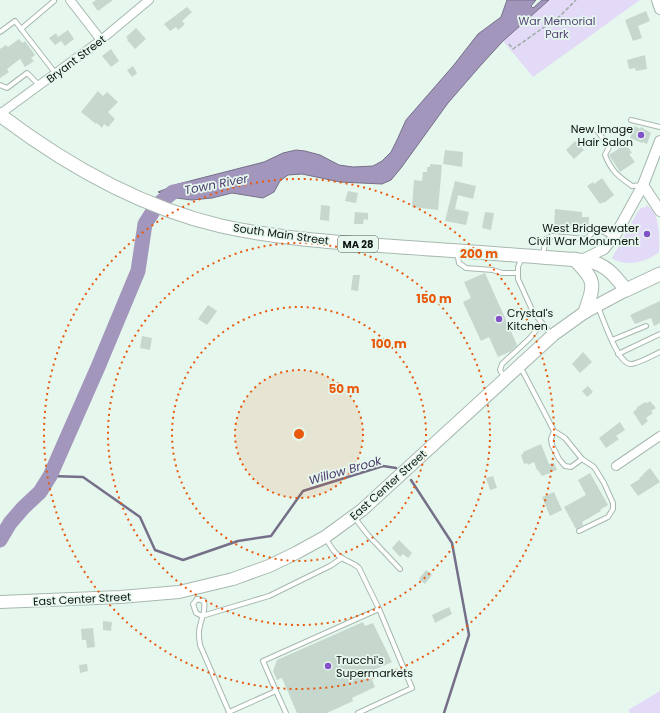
<svg xmlns="http://www.w3.org/2000/svg" width="660" height="713" font-family="Poppins,sans-serif">
  <style>
    .green { fill: #e3daf8 }
    .water { fill: #a296bc; stroke: #766f89 }
    .lines { fill: none; stroke-linecap: round; stroke-linejoin: round }
    .stream { stroke: #766f89; stroke-width: 2.5 }
    .river { stroke: #a296bc; stroke-width: 15 }
    .building { fill: #c6d7ce }
    .service-casing { stroke: #a7b8af; stroke-width: 6 }
    .minor-casing { stroke: #a7b8af; stroke-width: 10 }
    .tertiary-casing { stroke: #a7b8af; stroke-width: 12 }
    .secondary-casing { stroke: #a7b8af; stroke-width: 14 }
    .primary-casing { stroke: #a7b8af; stroke-width: 15 }
    .path { stroke: #9daba3; stroke-width: 1.5; stroke-dasharray: 4 2; stroke-linecap: butt }
    .service { stroke: #fff; stroke-width: 4 }
    .minor { stroke: #fff; stroke-width: 8 }
    .tertiary { stroke: #fff; stroke-width: 10 }
    .secondary { stroke: #fff; stroke-width: 12 }
    .primary { stroke: #fff; stroke-width: 13 }
    .ring { fill: none; stroke: #e8590c; stroke-width: 2; stroke-dasharray: 2 4 }
    .poi-dot { fill: #8451c9; stroke: #e6f8ee; stroke-width: 1.5 }
    .labels { text-anchor: middle; dominant-baseline: central; stroke-width: 3.5; stroke-linejoin: round; paint-order: stroke }
    .shield { fill: #e6f8ee; stroke: #4f5853; stroke-width: 1 }
    .shield-label { font-size: 10px; font-weight: bold; fill: #0e1411 }
    .park-label { font-size: 11px; fill: #574478; stroke: #e6f8ee }
    .street-label { font-size: 11px; fill: #0e1411; stroke: #e6f8ee }
    .poi-label { font-size: 11px; fill: #0e1411; stroke: #e6f8ee; text-anchor: end }
    .water-label { font-size: 12px; font-style: italic; fill: #4d396c; stroke: #e6f8ee }
    .centre { fill: #e8590c; stroke: #e6f8ee; stroke-width: 2 }
    .ring-label { font-size: 12px; text-anchor: middle; font-weight: bold; fill: #e8590c; stroke: #e6f8ee; stroke-width: 3.5; stroke-linejoin: round; paint-order: stroke }
  </style>
  <rect width="100%" height="100%" fill="#e6f8ee"/>
  <g class="green">
    <polygon points="549,0 640,0 533,77 503,41"/>
    <path d="M 646,205 C 660,211 660,239 659,252 C 647,262 628,267 613,259 L 612,258 L 638,211 L 641,208 L 646,207 Z"/>
    <polygon points="660,691 660,713 630,713 628,710"/>
  </g>
  <polygon class="water" points="507,0 536,0 531,6 533,8 542,0 549,0 503,41 481,65 448,103 401,168 391,180 382,184 340,182 302,174 288,175 280,181 274,192 263,198 232,193 212,198 192,200 176,198 158,192 178,184 264,162 283,153 296,150 305,151 320,155 339,165 353,167 373,166 382,161 391,152 397,140 406,120 453,66 478,34 501,17"/>
  <g class="lines">
    <g class="stream">
      <polyline points="50,476 83,477 140,517 155,550 183,560 238,541 271,536 303,491 383,466 396,468"/>
      <polyline points="411,480 452,543 469,635 444,713"/>
    </g>
    <polyline class="river" points="0,540 10,523 23,508 40,492 50,476 98,367 138,271 145,224 157,205 173,192 188,189"/>
  </g>
  <g class="building">
    <polygon points="96,0 113,0 98,11 92,3"/>
    <polygon points="187,7 192,12 182,21 185,24 178,30 176,27 170,31 164,24"/>
    <polygon points="646,11 650,21 638,26 642,38 633,41 625,20"/>
    <polygon points="136,28 146,39 135,49 127,40 128,39 126,37"/>
    <polygon points="68,30 74,39 65,46 61,41 55,45 49,38 56,33 58,37"/>
    <polygon points="19,39 22,43 25,41 35,55 31,58 34,61 25,67 20,59 7,69 9,72 0,78 0,49 6,45 8,47"/>
    <polygon points="111,49 119,61 111,67 102,56"/>
    <polygon points="645,55 647,69 636,71 635,68 629,69 627,60"/>
    <polygon points="133,66 137,73 132,77 127,70"/>
    <polygon points="98,91 103,96 107,92 118,102 108,112 115,119 108,127 104,124 102,128 97,123 96,124 81,112"/>
    <polygon points="635,126 640,129 641,127 651,133 647,144 643,142 642,143 630,138"/>
    <polygon points="575,141 584,150 574,159 566,150"/>
    <polygon points="626,144 632,153 629,154 635,162 620,172 609,155"/>
    <polygon points="445,150 463,152 462,167 443,164"/>
    <polygon points="430,164 442,165 438,210 412,207 414,180 422,181 423,172 427,172 427,167 430,167"/>
    <polygon points="602,178 614,195 604,203 603,202 600,204 587,186 593,182 594,184"/>
    <polygon points="455,181 476,186 473,199 458,195 455,209 469,212 466,225 445,221"/>
    <polygon points="348,191 358,193 356,203 345,201"/>
    <polygon points="321,205 330,206 329,221 320,220"/>
    <polygon points="555,209 582,212 582,217 589,217 588,230 554,227"/>
    <polygon points="355,212 368,213 368,220 364,219 363,224 354,224"/>
    <polygon points="485,212 494,213 491,230 482,228"/>
    <polygon points="485,273 517,345 511,351 498,357 489,337 481,341 463,302 471,298 464,282"/>
    <polygon points="353,275 360,275 358,291 351,290"/>
    <polygon points="660,301 660,323 654,326 651,318 635,324 630,315"/>
    <polygon points="208,305 217,311 207,325 198,319"/>
    <polygon points="142,336 152,338 150,350 140,348"/>
    <polygon points="583,352 592,362 580,373 572,364"/>
    <polygon points="588,386 593,392 587,397 582,391"/>
    <polygon points="650,401 656,408 651,411 653,413 646,418 648,421 642,426 633,412 637,409 636,408 645,402 647,403"/>
    <polygon points="620,422 625,430 616,436 619,439 606,448 599,438"/>
    <polygon points="541,444 549,464 554,463 557,470 542,476 538,470 537,470 534,462 528,465 527,463 524,464 521,455 523,454 523,452"/>
    <polygon points="650,468 660,482 638,496 630,485 640,479 639,478 643,475 643,474"/>
    <polygon points="590,473 608,505 600,510 601,511 582,522 583,525 576,529 564,507 586,495 578,480"/>
    <polygon points="493,476 497,488 490,490 486,478"/>
    <polygon points="554,492 562,510 550,516 542,497"/>
    <polygon points="399,540 412,553 408,558 403,554 400,557 392,548"/>
    <polygon points="426,570 432,575 425,584 419,579"/>
    <polygon points="449,607 452,614 435,623 432,615"/>
    <polygon points="103,621 112,622 111,631 103,630"/>
    <polygon points="363,622 365,626 373,623 392,662 369,672 375,687 352,698 353,701 327,713 297,713 282,678 277,680 273,671 277,660"/>
    <polygon points="93,628 95,647 87,648 86,640 82,640 81,629"/>
    <polygon points="87,664 88,671 80,673 79,665"/>
  </g>
  <g class="lines">
    <g class="service-casing">
      <g id="service">
        <polyline points="21,29 54,1"/>
        <polyline points="0,32 15,21 56,74"/>
        <polyline points="0,85 7,88 27,73 39,85"/>
        <polyline points="631,120 660,127"/>
        <path d="M 596,129 L 609,147 L 605,155 C 612,172 618,176 632,186 L 642,185"/>
        <polyline points="457,252 459,263 466,268 493,270 502,273 517,273"/>
        <polyline points="543,254 546,239 552,236 586,239 597,229 614,237"/>
        <polyline points="522,257 518,267 518,279 533,312 551,334"/>
        <path d="M 598,307 C 603,318 618,365 631,364 C 637,364 654,355 660,352"/>
        <polyline points="612,340 646,326"/>
        <polyline points="618,354 660,334"/>
        <polyline points="521,368 554,431 565,438 582,459 594,467 604,483 613,503 613,509 608,517 579,531"/>
        <polyline points="504,377 500,370 502,364 530,338 542,323"/>
        <polyline points="554,431 551,439 552,445 559,459 565,466 571,467 582,459"/>
        <polyline points="354,517 368,535 400,569"/>
        <path d="M 325,537 C 330,545 334,554 342,558 C 348,562 354,563 359,568 L 379,609 L 412,688 L 358,713"/>
        <path d="M 197,599 L 204,601 C 206,612 202,615 200,626 C 198,632 199,639 200,645 L 229,712 L 276,691 L 286,713"/>
        <polyline points="197,599 193,604 196,613 202,616 269,596 330,566 342,558"/>
        <polyline points="276,691 263,661 379,609"/>
      </g>
    </g>
    <g class="minor-casing">
      <g id="minor">
        <polyline points="70,0 101,40"/>
        <polyline points="0,114 101,40 149,0"/>
        <polyline points="616,466 660,436"/>
      </g>
    </g>
    <g class="tertiary-casing">
      <g id="tertiary">
        <polyline points="657,0 660,9"/>
        <polyline points="643,185 660,211"/>
        <polyline points="582,260 604,249 616,234 643,185 660,141"/>
      </g>
    </g>
    <g class="secondary-casing">
      <polyline id="secondary" points="0,602 120,597 179,592 233,579 269,566 296,553 325,537 362,510 553,335 585,312 626,290"/>
    </g>
    <g class="primary-casing">
      <g id="primary">
        <path d="M 0,115 C 66,165 140,207 221,226 C 275,238 332,242 388,246 C 455,251 522,255 589,261 C 607,265 615,276 626,290 L 660,274"/>
        <path d="M 574,259 C 596,281 595,283 585,312"/>
      </g>
    </g>
    <polyline class="path" points="509,44 513,49 560,16 576,0"/>
    <use href="#service" class="service"/>
    <use href="#minor" class="minor"/>
    <use href="#tertiary" class="tertiary"/>
    <use href="#secondary" class="secondary"/>
    <use href="#primary" class="primary"/>
  </g>
  <circle cx="299" cy="434" r="64" fill="#e8590c" fill-opacity=".12"/>
  <g class="ring">
    <circle cx="299" cy="434" r="64"/>
    <circle cx="299" cy="434" r="127"/>
    <circle cx="299" cy="434" r="191"/>
    <circle cx="299" cy="434" r="255"/>
  </g>
  <g class="poi-dot">
    <circle cx="641" cy="135" r="4"/>
    <circle cx="647" cy="234" r="4"/>
    <circle cx="499" cy="319" r="4"/>
    <circle cx="328" cy="666" r="4"/>
  </g>
  <g class="labels">
    <rect class="shield" x="338" y="236" width="40" height="16" rx="3"/>
    <g class="shield-label">
      <text x="358" y="244">MA 28</text>
    </g>
    <g class="park-label">
      <text x="557" y="21">War Memorial<tspan x="557" dy="13">Park</tspan></text>
    </g>
    <g class="street-label">
      <text transform="translate(76 59) rotate(-37)">Bryant Street</text>
      <text transform="translate(281 234) rotate(8)">South Main Street</text>
      <text transform="translate(388 485) rotate(-42)">East Center Street</text>
      <text transform="translate(82 599) rotate(-3)">East Center Street</text>
    </g>
    <g class="poi-label">
      <text x="633" y="129">New Image<tspan x="633" dy="13">Hair Salon</tspan></text>
      <text x="639" y="228">West Bridgewater<tspan x="639" dy="13">Civil War Monument</tspan></text>
      <text x="507" y="313" text-anchor="start">Crystal's<tspan x="507" dy="13">Kitchen</tspan></text>
      <text x="336" y="660" text-anchor="start">Trucchi's<tspan x="336" dy="13">Supermarkets</tspan></text>
    </g>
    <g class="water-label">
      <text transform="translate(216 184) rotate(-11)">Town River</text>
      <text transform="translate(345 470) rotate(-16)">Willow Brook</text>
    </g>
  </g>
  <circle cx="299" cy="434" r="6" class="centre"/>
  <g class="ring-label">
    <text x="479" y="258">200 m</text>
    <text x="434" y="303">150 m</text>
    <text x="389" y="348">100 m</text>
    <text x="344" y="393">50 m</text>
  </g>
</svg>
